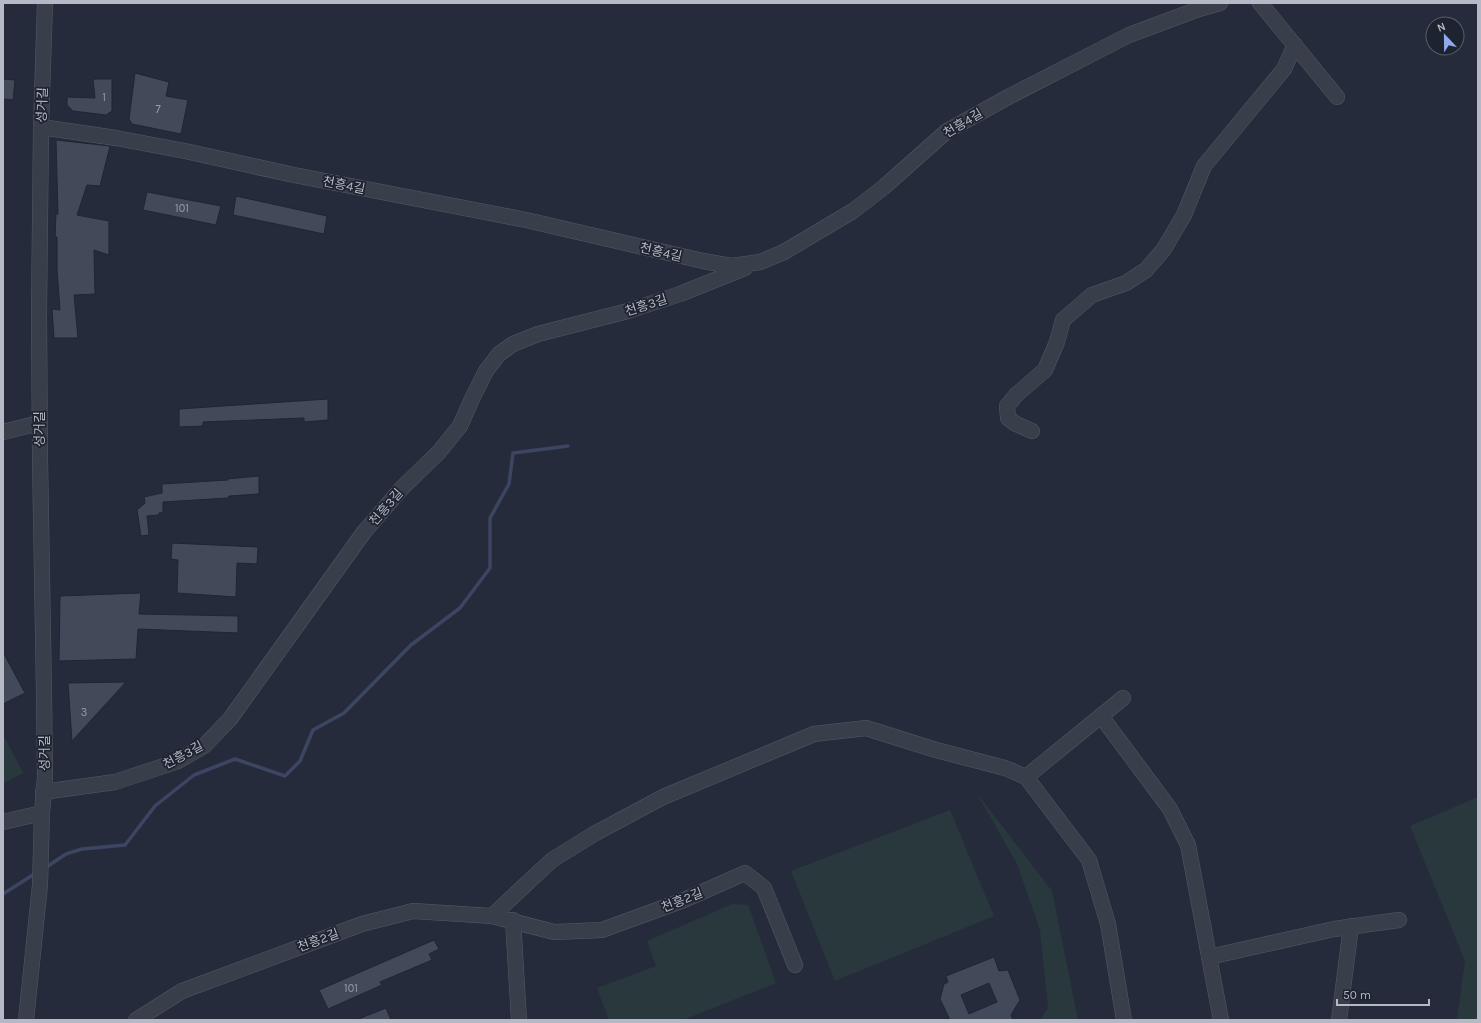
<svg xmlns="http://www.w3.org/2000/svg" width="1481" height="1023" font-family="Karla,'Noto Sans KR',sans-serif">
  <style>
    .green { fill: #28383d }
    .lines { fill: none; stroke-linecap: round; stroke-linejoin: round }
    .stream { stroke: #3c4662; stroke-width: 3.5 }
    .building { fill: #424959; stroke: #202532; fill-rule: evenodd }
    .minor-casing { stroke: #545966; stroke-width: 16 }
    .minor { stroke: #393e4b; stroke-width: 15 }
    .labels { text-anchor: middle; dominant-baseline: central; stroke-width: 3.5; stroke-linejoin: round; paint-order: stroke }
    .number-label { font-size: 11px; fill: #989dab }
    .street-label { font-size: 13px; fill: #b5b9c6; stroke: #1e2330 }
  </style>
  <rect width="100%" height="100%" fill="#252b3b"/>
  <g class="green">
    <polygon points="3,734 23,773 3,784"/>
    <polygon points="976,792 1052,891 1078,1020 1040,1020 1048,1008 1040,930 1017,864"/>
    <polygon points="1478,797 1478,1020 1457,1020 1465,961 1410,826"/>
    <polygon points="950,810 994,916 835,981 791,871"/>
    <polygon points="732,904 748,905 776,983 683,1020 609,1020 597,988 656,966 647,941"/>
  </g>
  <g class="lines">
    <g class="stream">
      <polyline points="45,868 66,854 82,849 125,845 155,806 194,775 235,759 285,776 300,761 313,730 344,713 411,645 460,608 490,568 490,518 509,484 513,453 568,446"/>
      <polyline points="3,894 36,873"/>
    </g>
  </g>
  <g class="building">
    <polygon points="135,73 169,82 166,96 188,100 181,134 132,124 129,119"/>
    <polygon points="3,79 15,80 13,100 3,99"/>
    <polygon points="93,79 112,79 112,111 106,115 73,111 67,105 67,97 95,98"/>
    <polygon points="56,140 110,146 100,186 87,185 77,215 109,221 109,255 94,250 95,294 74,295 78,338 54,338 52,309 60,310 57,269 57,237 55,237 56,214 58,214"/>
    <polygon points="147,192 221,206 216,225 143,210"/>
    <polygon points="236,196 327,216 324,234 233,215"/>
    <polygon points="328,399 328,420 304,422 304,418 203,422 203,426 179,427 179,409"/>
    <polygon points="259,476 259,494 229,496 228,498 163,502 163,512 159,513 159,515 147,516 149,535 141,536 137,510 145,503 144,497 162,493 162,484 228,480 227,479"/>
    <polygon points="172,543 258,547 257,564 237,563 236,597 177,593 178,560 171,559"/>
    <polygon points="141,593 139,614 238,616 238,633 138,629 136,659 59,661 60,596"/>
    <polygon points="3,652 25,693 3,704"/>
    <polygon points="126,682 72,741 68,683"/>
    <polygon points="434,940 439,949 429,954 432,960 380,982 382,985 328,1009 319,990"/>
    <path d="M 994,957 L 999,971 L 1008,970 L 1020,1000 L 1011,1015 L 1013,1020 L 950,1020 L 940,999 L 944,984 L 948,982 L 946,976 ZM 989,983 L 997,1002 L 969,1014 L 961,995 Z"/>
    <polygon points="386,1008 391,1020 356,1020"/>
  </g>
  <g class="lines">
    <g class="minor-casing">
      <g id="minor">
        <polyline points="1260,3 1337,97"/>
        <polyline points="41,127 116,138 185,151 294,175 526,220 703,261 732,266 760,262 784,252 853,211 884,187 947,131 1010,96 1129,35 1199,9 1220,3"/>
        <polyline points="1032,431 1016,424 1008,418 1007,406 1016,395 1045,370 1057,342 1063,320 1092,295 1126,283 1146,270 1164,249 1184,215 1204,166 1284,69 1295,45"/>
        <polyline points="3,432 39,423"/>
        <polyline points="1101,716 1170,809 1188,845 1221,1020"/>
        <polyline points="1026,777 1123,698"/>
        <polyline points="43,792 115,782 176,762 204,746 230,719 364,532 402,488 439,452 460,426 472,399 486,371 499,354 513,344 538,334 628,311 680,294 745,268"/>
        <polyline points="3,822 42,813"/>
        <polyline points="492,916 552,860 594,834 663,797 814,734 866,728 936,750 1005,768 1026,777 1089,860 1108,924 1124,1020"/>
        <polyline points="513,920 519,1020"/>
        <polyline points="1209,957 1334,929 1399,920"/>
        <polyline points="26,1020 40,885 42,813 45,777 44,693 40,459 39,314 41,127 45,3"/>
        <polyline points="136,1020 182,991 362,924 413,911 492,916 554,932 602,930 684,900 745,873 764,888 795,965"/>
        <polyline points="1339,1020 1351,926"/>
      </g>
    </g>
    <use href="#minor" class="minor"/>
  </g>
  <g class="labels">
    <g class="number-label">
      <text x="104" y="97">1</text>
      <text x="158" y="109">7</text>
      <text x="182" y="208">101</text>
      <text x="84" y="712">3</text>
      <text x="351" y="988">101</text>
    </g>
    <g class="street-label">
      <text transform="translate(42 105) rotate(-88)">성거길</text>
      <text transform="translate(963 123) rotate(-31)">천흥4길</text>
      <text transform="translate(344 185) rotate(11)">천흥4길</text>
      <text transform="translate(661 252) rotate(13)">천흥4길</text>
      <text transform="translate(646 305) rotate(-18)">천흥3길</text>
      <text transform="translate(39 429) rotate(-90)">성거길</text>
      <text transform="translate(386 507) rotate(-49)">천흥3길</text>
      <text transform="translate(44 753) rotate(-90)">성거길</text>
      <text transform="translate(183 755) rotate(-28)">천흥3길</text>
      <text transform="translate(682 900) rotate(-22)">천흥2길</text>
      <text transform="translate(318 940) rotate(-20)">천흥2길</text>
    </g>
  </g>
  <rect width="1481" height="1023" fill="none" stroke="#b5b9c6" stroke-width="8"/>
  <g transform="translate(1445 36) rotate(338)"><circle r="19" fill="#1e2330" stroke="#5a5f6c"/>
  <path d="M0-3L7 15L0 10L-7 15Z" fill="#91a7ef"/>
  <text y="-6" font-size="11" font-weight="bold" text-anchor="middle" fill="#b5b9c6">N</text>
  </g>
  <path d="M1337 999v6h92v-6" fill="none" stroke="#b5b9c6" stroke-width="2"/>
  <text x="1343" y="999" font-size="12" fill="#b5b9c6" stroke="#1e2330" stroke-width="3" paint-order="stroke">50 m</text>
</svg>
